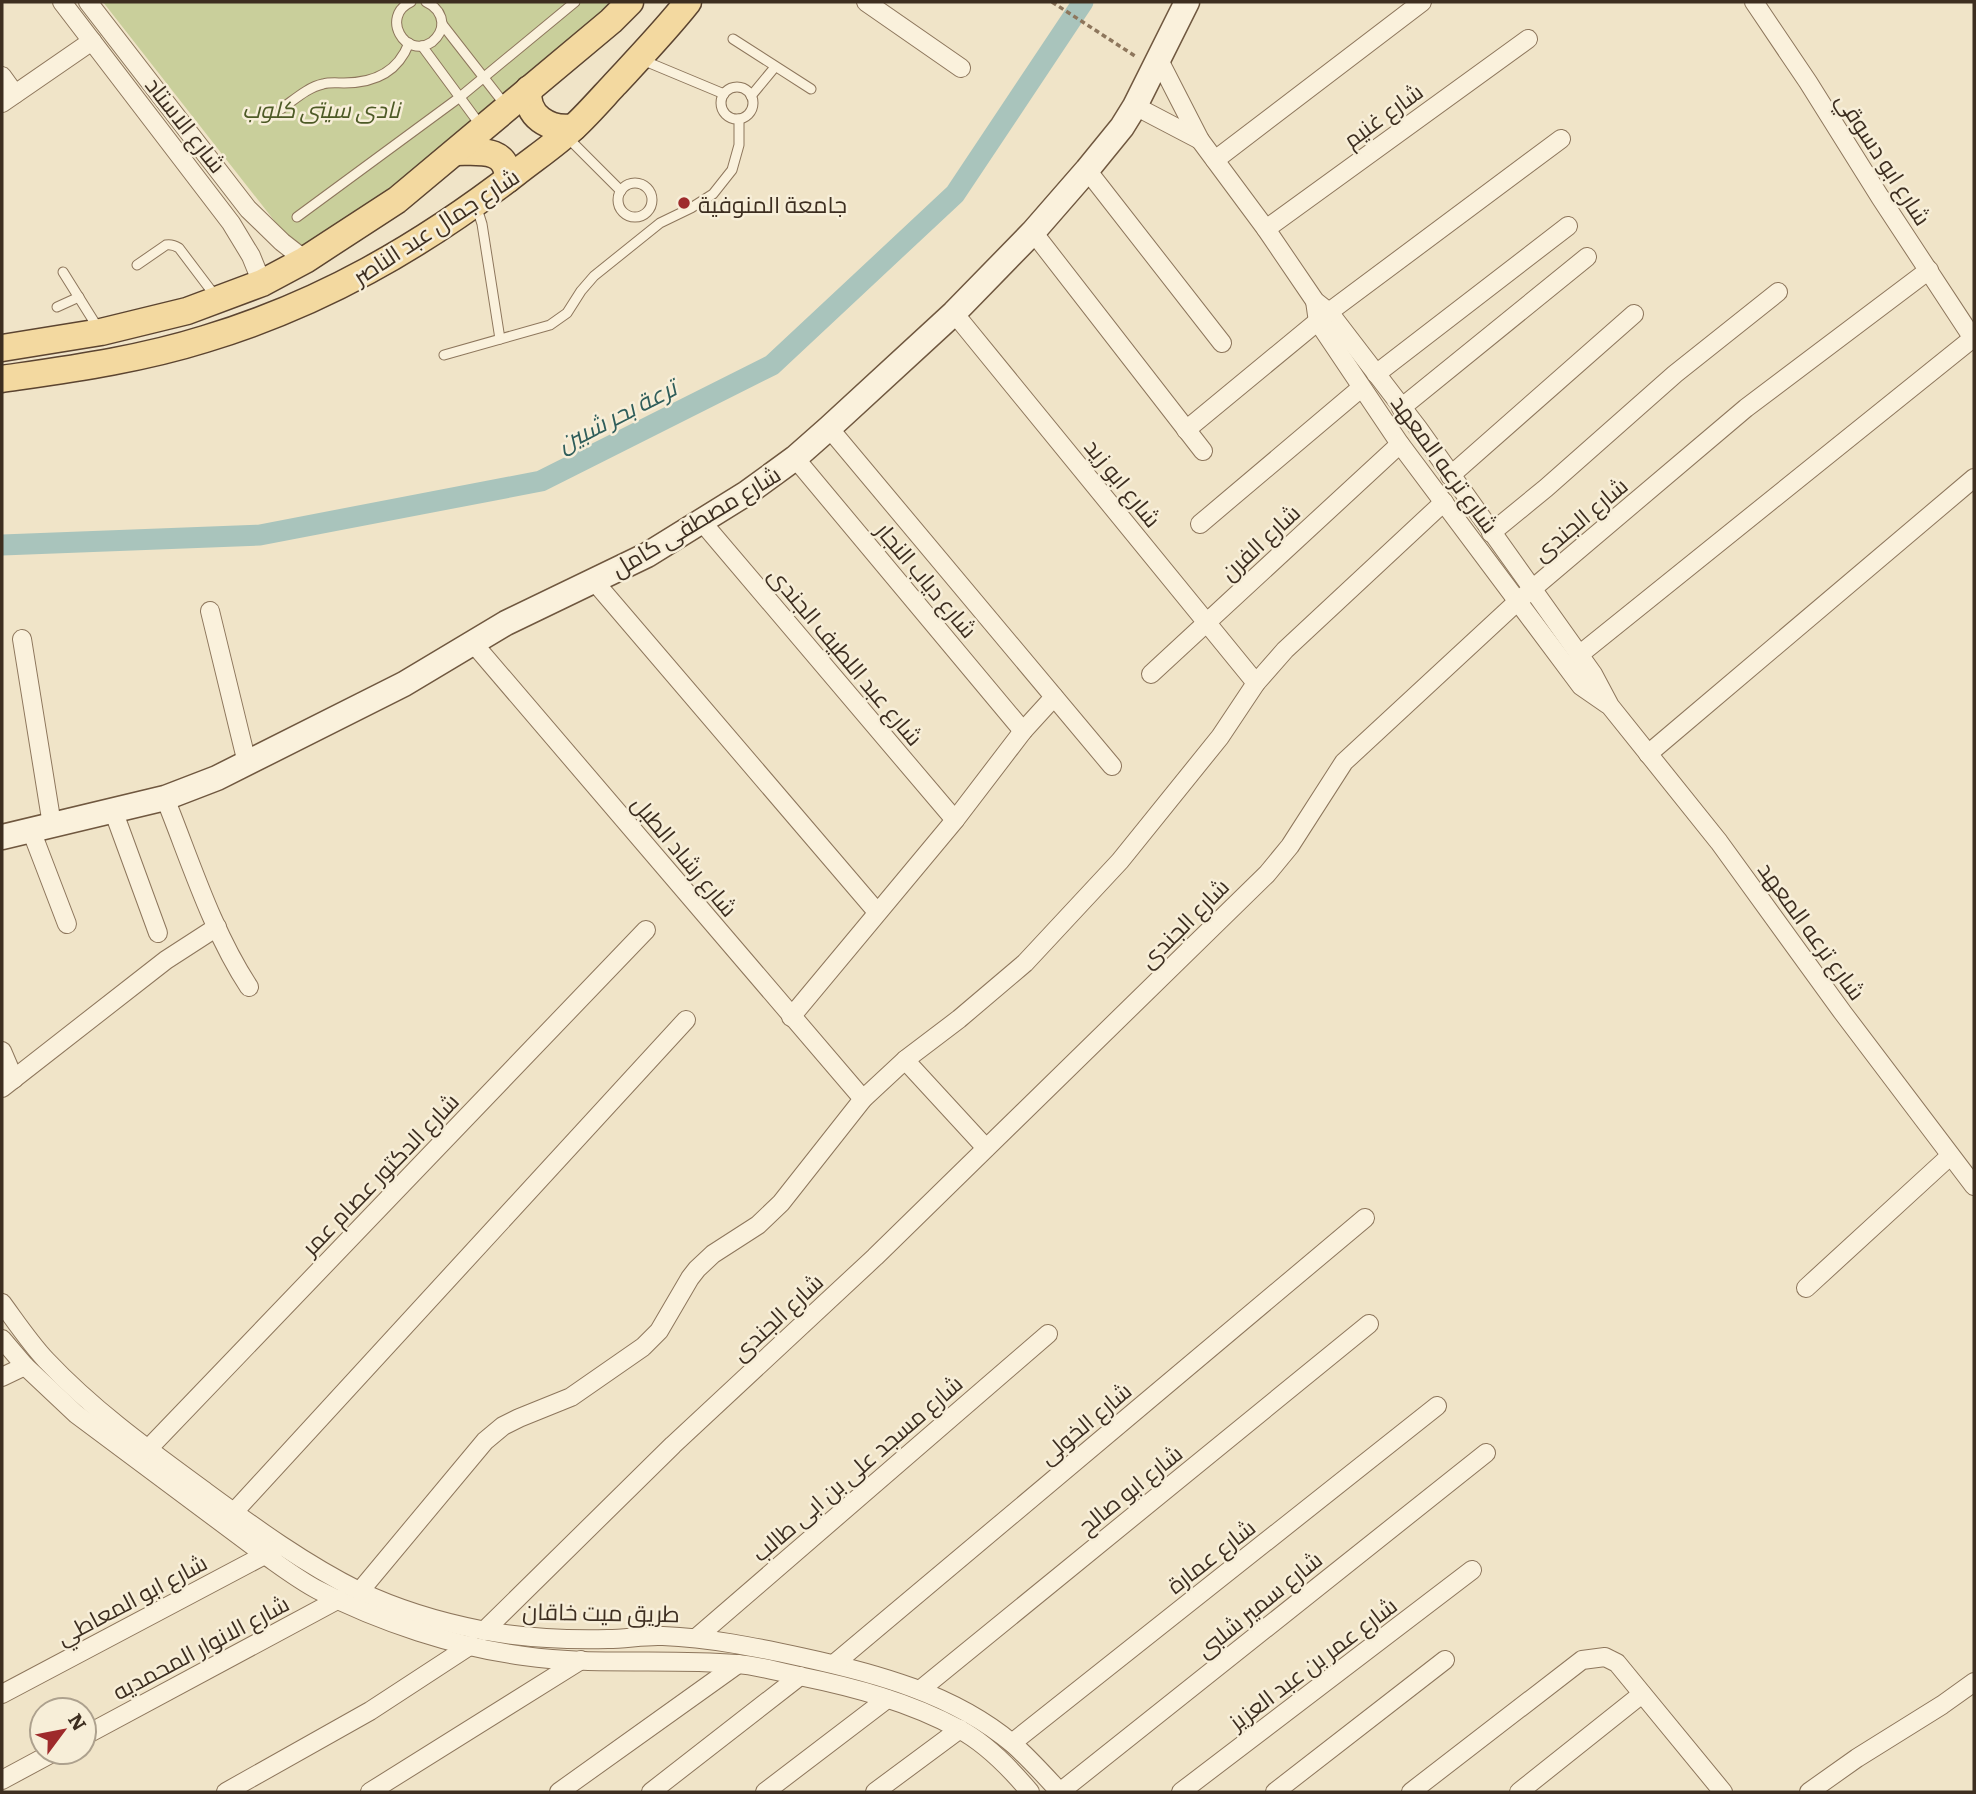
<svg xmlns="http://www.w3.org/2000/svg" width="1976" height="1794" font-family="Literata,Cairo,serif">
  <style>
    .green { fill: #c9cf9b }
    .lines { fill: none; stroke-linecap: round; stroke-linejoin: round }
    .canal { stroke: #a9c4bc; stroke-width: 21 }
    .service-casing { stroke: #8d765c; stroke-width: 11 }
    .minor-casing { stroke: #8d765c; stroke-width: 20 }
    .secondary-casing { stroke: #6f573f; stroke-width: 27 }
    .primary-casing { stroke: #5b4430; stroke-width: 29 }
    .path { stroke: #8d765c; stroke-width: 3.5; stroke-dasharray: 5 3.5; stroke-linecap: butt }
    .service { stroke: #faf1dc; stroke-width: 9 }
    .minor { stroke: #faf1dc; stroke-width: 18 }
    .secondary { stroke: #faf1dc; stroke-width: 24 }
    .primary { stroke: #f3d9a0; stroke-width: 26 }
    .poi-dot { fill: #9e2a2b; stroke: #f7eed8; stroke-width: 2.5 }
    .labels { text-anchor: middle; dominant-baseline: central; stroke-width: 5; stroke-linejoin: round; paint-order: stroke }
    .park-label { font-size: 23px; font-style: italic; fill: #4d5a26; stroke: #f7eed8 }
    .street-label { font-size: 23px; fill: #3d2e20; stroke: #f7eed8 }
    .poi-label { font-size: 23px; fill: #3d2e20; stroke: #f7eed8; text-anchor: start }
    .water-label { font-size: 24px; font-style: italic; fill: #2f5d5a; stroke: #f7eed8 }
  </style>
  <rect width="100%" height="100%" fill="#f0e4c8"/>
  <polygon class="green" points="103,2 618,2 305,260"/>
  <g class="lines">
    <polyline class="canal" points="2,545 260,535 541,481 772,365 955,194 1083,2"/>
    <g class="service-casing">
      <g id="service">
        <path d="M 411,2 C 380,16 405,60 432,42 C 438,37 442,30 442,23 C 441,13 435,6 426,2"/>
        <polyline points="442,24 506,106"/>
        <polyline points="733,39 811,89"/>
        <polyline points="422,46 481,126"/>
        <polyline points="640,59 724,94"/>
        <circle cx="737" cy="103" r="16"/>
        <polyline points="751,96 775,67"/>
        <path d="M 281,109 C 294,100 308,87 323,84 C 330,82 337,83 344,83 C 375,83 398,72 409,43"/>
        <polyline points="566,136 621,191"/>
        <circle cx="635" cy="200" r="17"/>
        <polyline points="476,205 482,224 500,339"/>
        <polyline points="297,217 460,97 575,2"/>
        <path d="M 137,265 L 166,245 C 171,244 174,245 179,248 L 216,297"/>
        <polyline points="63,272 98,328"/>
        <polyline points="57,307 79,297"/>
        <polyline points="444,355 550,325 567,313 581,291 594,276 660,223 691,208 713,194 732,170 739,145 739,119"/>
      </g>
    </g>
    <g class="minor-casing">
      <g id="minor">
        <polyline points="62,2 231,223 251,256 262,283"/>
        <polyline points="88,2 248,209 282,242 305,260"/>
        <polyline points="866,2 961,68"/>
        <polyline points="1754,2 1808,82 1880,197 1974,340"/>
        <polyline points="1159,60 1200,140 1266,229 1315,301 1329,312 1418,428 1593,674 1610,706 1719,842 1843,1013 1974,1186"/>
        <polyline points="2,76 15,94"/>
        <polyline points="2,103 92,41"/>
        <polyline points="1135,106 1200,140"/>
        <polyline points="1215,160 1422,2"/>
        <polyline points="1087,170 1222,343"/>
        <polyline points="1266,229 1528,39"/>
        <polyline points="1033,232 1203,451"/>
        <polyline points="1315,301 1318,322 1400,444 1581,686 1607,704"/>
        <polyline points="954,313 1256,683"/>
        <polyline points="1376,374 1568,226"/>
        <polyline points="1401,408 1587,257"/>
        <polyline points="829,428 1112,766"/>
        <polyline points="1186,430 1329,312 1561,139"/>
        <polyline points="795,458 1023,731"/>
        <polyline points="1450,476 1634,314"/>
        <polyline points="702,522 955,820"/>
        <polyline points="1200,524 1361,388"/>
        <polyline points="1491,533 1546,488 1675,374 1778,292"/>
        <polyline points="594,581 877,912"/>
        <polyline points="210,611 247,763"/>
        <polyline points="22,639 52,825"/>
        <polyline points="473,643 863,1099"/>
        <polyline points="1579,655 1973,338"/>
        <polyline points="1151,674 1400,444"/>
        <polyline points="1648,754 1974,478"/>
        <path d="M 165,798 C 190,860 212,931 249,987"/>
        <polyline points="113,810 158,933"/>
        <polyline points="31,830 67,924"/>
        <polyline points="791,1017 955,820 1023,731 1054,697"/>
        <polyline points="2,1051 14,1079"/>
        <polyline points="905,1060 986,1148"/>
        <polyline points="2,1088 166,960 217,927"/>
        <polyline points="1806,1288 1950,1156"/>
        <path d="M 2,1303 C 16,1322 30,1343 46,1360 C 94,1411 150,1451 206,1492 C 255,1528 305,1564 359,1591 C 397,1609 440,1622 481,1630 C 522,1638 566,1640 608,1639 C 626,1639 645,1635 663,1636 C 710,1638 755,1647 801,1657 C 875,1673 954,1694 1013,1744 C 1030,1759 1045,1776 1060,1792"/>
        <path d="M 2,1339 L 25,1366 L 76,1414 L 265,1555 C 282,1567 299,1580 318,1590 C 379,1622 456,1647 524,1656 C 594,1666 666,1658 736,1664 C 757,1665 778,1672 799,1676 C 853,1687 910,1702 959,1729 C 987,1744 1010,1768 1030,1792"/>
        <polyline points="2,1377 25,1366"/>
        <polyline points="147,1450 646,930"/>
        <polyline points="234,1512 686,1020"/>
        <polyline points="360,1591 485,1441 503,1426 519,1418 571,1397 643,1347 659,1331 690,1278 697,1269 713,1254 758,1225 781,1203 863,1099 905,1060 959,1019 1025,963 1120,861 1220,737 1256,683 1285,650 1444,502"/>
        <polyline points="484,1631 673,1445 875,1257 1267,874 1290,846 1344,762 1518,601 1746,408 1929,270"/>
        <polyline points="696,1638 1048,1334"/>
        <polyline points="834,1664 1365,1218"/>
        <polyline points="920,1690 1369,1324"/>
        <polyline points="2,1694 274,1550"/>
        <polyline points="84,1736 339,1599"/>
        <polyline points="1012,1743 1437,1406"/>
        <polyline points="2,1780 54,1752"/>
        <polyline points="226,1792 370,1711 471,1645"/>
        <polyline points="370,1792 581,1660"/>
        <polyline points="559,1792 738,1664"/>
        <polyline points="651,1792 800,1676"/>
        <polyline points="765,1792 887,1699"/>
        <polyline points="875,1792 960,1729"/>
        <polyline points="1060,1792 1486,1453"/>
        <polyline points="1181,1792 1472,1570"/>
        <polyline points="1275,1792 1445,1660"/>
        <polyline points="1411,1792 1582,1660 1605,1657 1617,1663 1723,1792"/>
        <polyline points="1519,1792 1642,1694"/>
        <polyline points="1809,1792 1857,1758 1942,1705 1974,1682"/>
      </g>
    </g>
    <g class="secondary-casing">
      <polyline id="secondary" points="2,837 165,798 217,778 404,684 506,623 647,555 747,493 795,458 829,428 954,313 1033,232 1087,170 1122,127 1135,106 1187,2"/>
    </g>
    <g class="primary-casing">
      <g id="primary">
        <path d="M 529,89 C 524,116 550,131 574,127"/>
        <path d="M 456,152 C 479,152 507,147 508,179"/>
        <polyline points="2,348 101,332 187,311 262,283 305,260 397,200 611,21 630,2"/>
        <path d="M 2,379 C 70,369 138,360 205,339 C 321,304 420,247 516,173 C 535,158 556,144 574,127 C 588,114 601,99 614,85 C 640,57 665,31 688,2"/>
      </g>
    </g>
    <polyline class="path" points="1052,2 1135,56"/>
    <use href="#service" class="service"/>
    <use href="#minor" class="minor"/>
    <use href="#secondary" class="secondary"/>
    <use href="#primary" class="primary"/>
  </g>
  <circle class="poi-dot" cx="684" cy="203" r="7"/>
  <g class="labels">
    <g class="park-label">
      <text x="321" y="108">نادى سيتى كلوب</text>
    </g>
    <g class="street-label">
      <text transform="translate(1382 114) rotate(-36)">شارع غنيم</text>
      <text transform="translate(187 124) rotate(52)">شارع الاستاد</text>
      <text transform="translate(1885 158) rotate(57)">شارع ابو دسوقي</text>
      <text transform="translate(435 225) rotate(-33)">شارع جمال عبد الناصر</text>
      <text transform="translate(1446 463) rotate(54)">شارع ترعه المعهد</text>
      <text transform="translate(1124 482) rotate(51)">شارع ابو زيد</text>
      <text transform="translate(1579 518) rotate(-40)">شارع الجندى</text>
      <text transform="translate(695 520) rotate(-31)">شارع مصطفى كامل</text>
      <text transform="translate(1259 541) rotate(-43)">شارع الفرن</text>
      <text transform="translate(928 579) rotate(50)">شارع دياب النجار</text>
      <text transform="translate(847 655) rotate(50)">شارع عبد اللطيف الجندى</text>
      <text transform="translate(686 855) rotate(50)">شارع رشاد الطبل</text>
      <text transform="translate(1183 922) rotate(-45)">شارع الجندى</text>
      <text transform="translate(1813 930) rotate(54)">شارع ترعه المعهد</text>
      <text transform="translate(379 1173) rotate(-46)">شارع الدكتور عصام عمر</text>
      <text transform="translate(776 1316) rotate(-43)">شارع الجندى</text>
      <text transform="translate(1084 1422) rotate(-40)">شارع الخولى</text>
      <text transform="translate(856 1467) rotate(-41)">شارع مسجد على بن ابى طالب</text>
      <text transform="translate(1129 1488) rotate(-39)">شارع ابو صالح</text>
      <text transform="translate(1210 1555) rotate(-38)">شارع عمارة</text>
      <text transform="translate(131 1598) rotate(-28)">شارع ابو المعاطي</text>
      <text transform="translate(1258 1603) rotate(-39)">شارع سمير شلبى</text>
      <text transform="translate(601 1611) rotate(1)">طريق ميت خاقان</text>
      <text transform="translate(200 1646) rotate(-28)">شارع الانوار المحمديه</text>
      <text transform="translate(1312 1662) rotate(-37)">شارع عمر بن عبد العزيز</text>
    </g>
    <g class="poi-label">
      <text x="698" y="203">جامعة المنوفية</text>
    </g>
    <g class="water-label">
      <text transform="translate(616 414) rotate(-27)">ترعة بحر شبين</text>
    </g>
  </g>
  <rect width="1976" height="1794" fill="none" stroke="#3d2e20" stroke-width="7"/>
  <g transform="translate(63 1731) rotate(58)"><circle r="33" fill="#f7eed8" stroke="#ada18e" stroke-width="2"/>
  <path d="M0-5L12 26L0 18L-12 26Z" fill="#9e2a2b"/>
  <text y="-10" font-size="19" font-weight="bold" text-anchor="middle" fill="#3d2e20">N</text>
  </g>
</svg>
